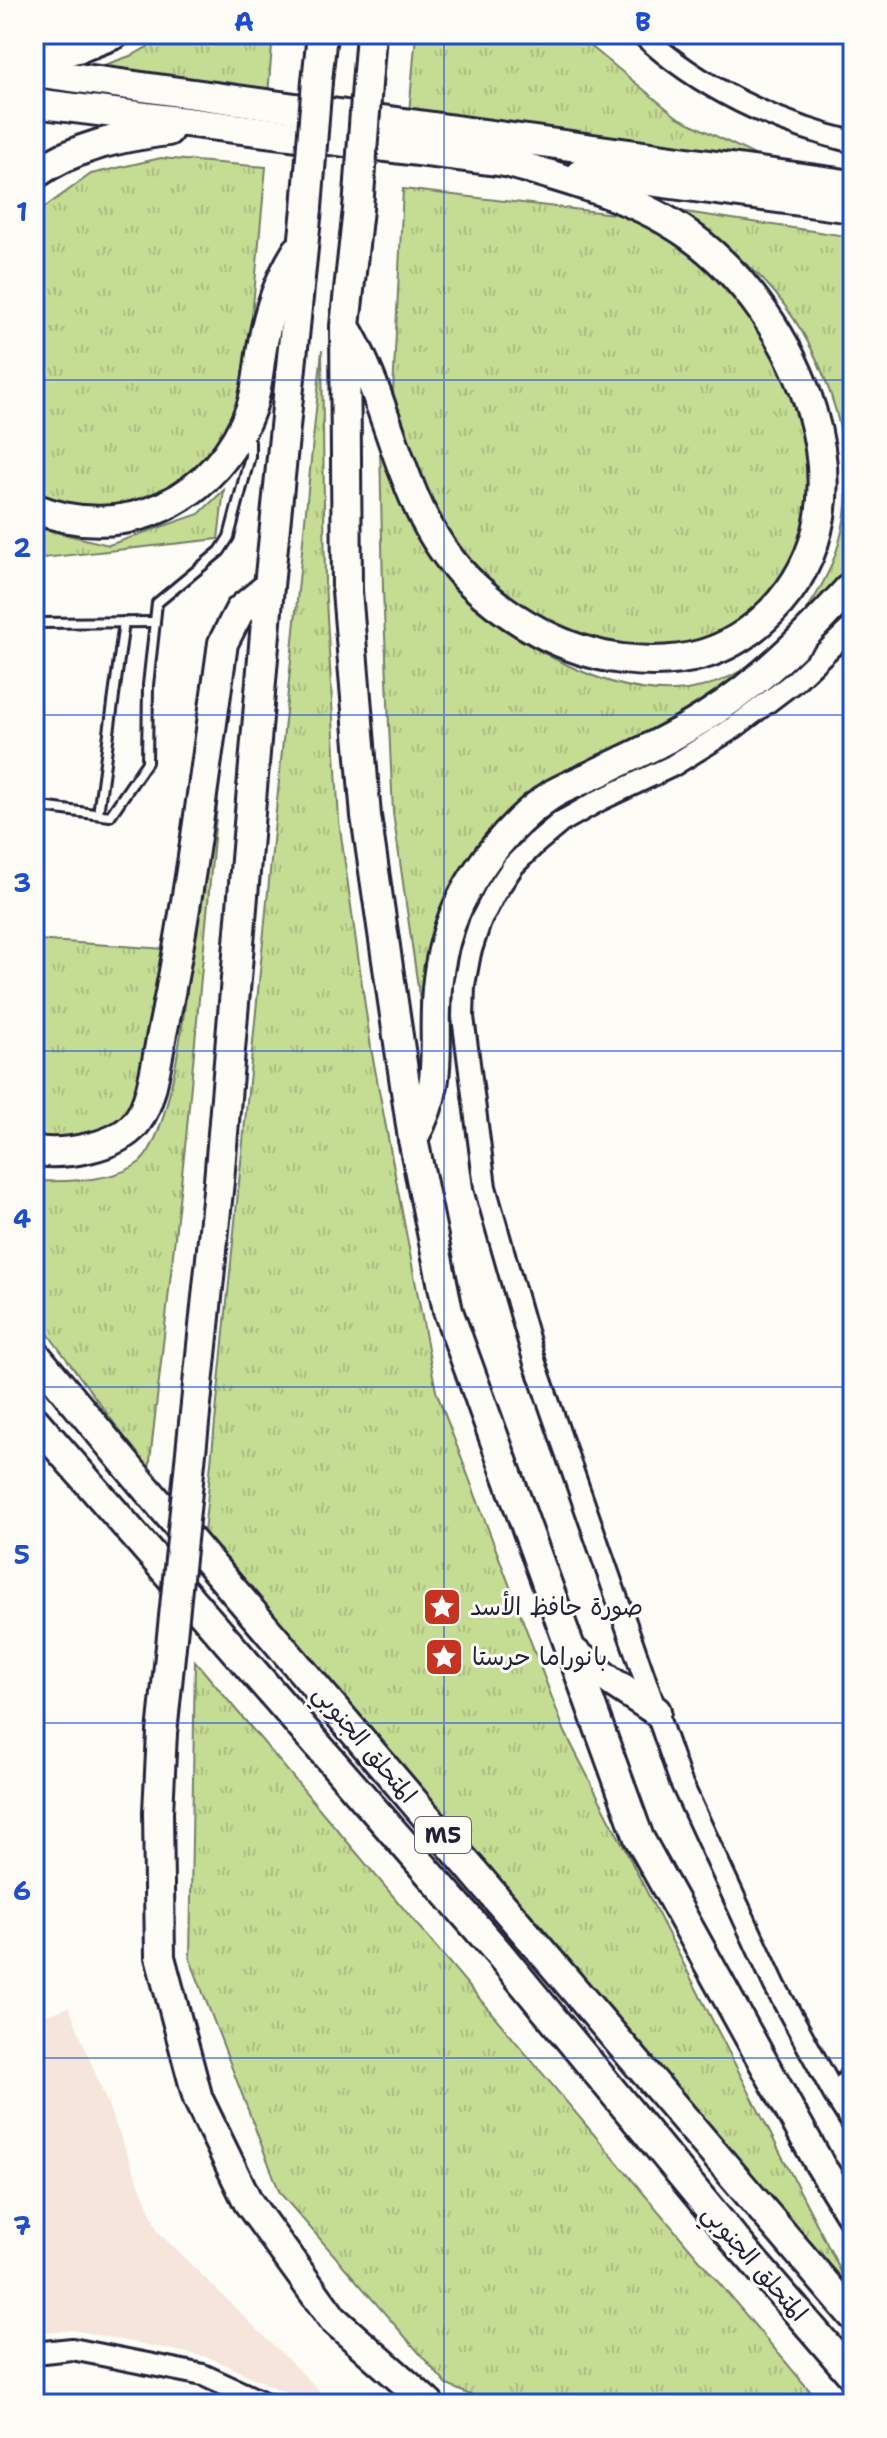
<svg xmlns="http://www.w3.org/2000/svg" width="887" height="2438" font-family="'Shantell Sans','Playpen Sans Arabic',sans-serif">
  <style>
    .built { fill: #f5e5da }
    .park { fill: url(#park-tufts); stroke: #747f67; stroke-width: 2 }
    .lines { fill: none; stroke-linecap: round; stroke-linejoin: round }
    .service-casing { stroke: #22223b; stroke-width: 14 }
    .minor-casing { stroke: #22223b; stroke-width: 22 }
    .tertiary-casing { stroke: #22223b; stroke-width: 26 }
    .trunk-casing { stroke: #22223b; stroke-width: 34 }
    .service { stroke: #fdfcf7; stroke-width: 8 }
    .minor { stroke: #fdfcf7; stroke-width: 16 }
    .tertiary { stroke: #fdfcf7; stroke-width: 20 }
    .trunk { stroke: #fdfcf7; stroke-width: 28 }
    .trunk-bridge-casing { stroke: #22223b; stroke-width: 34; stroke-linecap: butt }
    .trunk-bridge { stroke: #fdfcf7; stroke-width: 28 }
    .grid { fill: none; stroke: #1d4ed8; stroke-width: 2; stroke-opacity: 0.55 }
    .labels { text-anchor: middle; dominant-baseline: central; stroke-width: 6; stroke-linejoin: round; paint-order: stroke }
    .shield { fill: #fdfcf7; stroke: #646373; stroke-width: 2 }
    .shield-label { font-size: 22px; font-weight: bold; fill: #22223b }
    .poi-label { font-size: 24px; fill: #22223b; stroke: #fdfcf7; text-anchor: start }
    .street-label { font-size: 24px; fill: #22223b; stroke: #fdfcf7 }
    .neatline { fill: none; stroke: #1d4ed8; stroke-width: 3 }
    .grid-label { font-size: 26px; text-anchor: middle; font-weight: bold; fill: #1d4ed8 }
  </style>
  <defs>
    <pattern id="park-tufts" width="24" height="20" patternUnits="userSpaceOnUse" patternTransform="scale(2)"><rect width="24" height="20" fill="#c5dc93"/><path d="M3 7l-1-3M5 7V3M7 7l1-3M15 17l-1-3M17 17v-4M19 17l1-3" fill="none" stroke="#a9bc80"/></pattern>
  </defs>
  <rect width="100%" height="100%" fill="#fdfcf7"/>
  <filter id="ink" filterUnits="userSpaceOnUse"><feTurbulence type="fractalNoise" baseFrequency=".0125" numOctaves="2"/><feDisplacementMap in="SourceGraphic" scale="16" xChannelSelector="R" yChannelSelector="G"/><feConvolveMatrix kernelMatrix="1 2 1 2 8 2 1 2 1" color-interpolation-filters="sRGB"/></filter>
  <g filter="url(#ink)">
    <polygon class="built" points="69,2007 158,2232 324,2395 319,2404 312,2404 208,2357 73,2330 34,2334 34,2020"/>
    <g class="park">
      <polygon points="170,34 273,34 268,95 90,70 133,55"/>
      <polygon points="416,34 576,34 677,117 781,168 409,113"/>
      <polygon points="161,158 266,167 242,423 185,489 108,519 34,499 34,215 91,174"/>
      <polygon points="403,189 623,215 655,227 683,245 753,309 810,422 813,533 752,631 629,659 531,618 451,542 425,499 402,436 393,393"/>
      <path d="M 665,209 L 853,237 L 853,583 L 780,663 L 495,839 L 422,1015 L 393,813 L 383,591 L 380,444 C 388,467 395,491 405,512 C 437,578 489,625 553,658 C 590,677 632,693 674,691 C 752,688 819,614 839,543 C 863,460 828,358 775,293 C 745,257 705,232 665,209 Z"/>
      <polygon points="322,350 325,583 339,821 371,1048 436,1391 565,1732 853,2295 204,1533"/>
      <polygon points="224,490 218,539 34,559 34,527 109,545 199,514"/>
      <path d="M 219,785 L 186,1138 L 149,1470 L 34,1315 L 34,1181 C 64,1182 116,1182 140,1162 C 176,1130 188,973 196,922 C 202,876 212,831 219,785 Z"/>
      <polygon points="34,940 166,949 133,1116 120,1138 34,1148"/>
      <polygon points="195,1661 821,2404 491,2404 447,2385 280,2193 190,1959"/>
    </g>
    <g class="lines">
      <g class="service-casing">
        <g id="service">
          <polyline points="34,623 155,622"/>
          <polyline points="34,806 110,816 147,762 148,685 157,603 220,551 229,537 250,456 250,442 245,434"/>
          <polyline points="98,814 124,622"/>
        </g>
      </g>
      <g class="minor-casing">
        <polyline id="minor" points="834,2094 853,2070"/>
      </g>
      <g class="tertiary-casing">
        <g id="tertiary">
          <path d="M 642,34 C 699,88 777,124 853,142"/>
          <polyline points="853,626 794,682 735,727 672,766 600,800 561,822 536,843 513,866 495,893 480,922 470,953 464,985 463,1017 485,1187 535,1363 680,1780 775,1986 834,2094 853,2124"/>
          <polyline points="34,2353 72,2349 203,2375 266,2404"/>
        </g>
      </g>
      <g class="trunk-casing">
        <g id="trunk">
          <polyline points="34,58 81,47 115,34"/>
          <polyline points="34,72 853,185"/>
          <polyline points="317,81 322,34"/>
          <polyline points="367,84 371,34"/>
          <polyline points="34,103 521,164"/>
          <polyline points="582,172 853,208"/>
          <path d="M 34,175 C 74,146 121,137 168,131"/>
          <polyline points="358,209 345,326 347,591 366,816 413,1139 448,1311 639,1838 819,2163 853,2218"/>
          <path d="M 349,333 C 395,415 399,510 468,580 C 509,620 565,652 622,659 C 682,666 728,655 771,612 C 881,502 797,313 689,235 C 634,196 567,180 503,161"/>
          <path d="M 34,508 C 125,545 218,499 251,408 C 258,387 259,363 263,342 C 269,309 280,278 297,251"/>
          <path d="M 413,1139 C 448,1076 430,1043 438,979 C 442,946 453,911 471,882 C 490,850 520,815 553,794 C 567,786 583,780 597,773 C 633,756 670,739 705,717 C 762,681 808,634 853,584"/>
          <path d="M 34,1151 C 64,1155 116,1148 136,1123 C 153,1102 157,1056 163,1029 C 189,902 205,772 223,643 L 240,610 L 269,586"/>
          <polyline points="34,1353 139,1480 853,2316"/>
          <polyline points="197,1394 219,1181 269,586 307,208"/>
          <polyline points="34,1420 497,1951 736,2241 853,2376"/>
          <polyline points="570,1649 612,1682 656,1711"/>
          <polyline points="162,1733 158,1812 160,1957 198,2099 248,2202 333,2319 429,2404"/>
        </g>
      </g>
      <use href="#service" class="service"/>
      <use href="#minor" class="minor"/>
      <use href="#tertiary" class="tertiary"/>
      <use href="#trunk" class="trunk"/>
      <g class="trunk-bridge-casing">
        <g id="trunk-bridge">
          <polyline points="307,208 317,81"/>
          <polyline points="358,209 367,84"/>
          <polyline points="162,1733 197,1394"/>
        </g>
      </g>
      <use href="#trunk-bridge" class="trunk-bridge"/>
    </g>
  </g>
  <path class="grid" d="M 444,34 L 444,2404M 34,380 L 853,380M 34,715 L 853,715M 34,1051 L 853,1051M 34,1387 L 853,1387M 34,1723 L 853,1723M 34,2058 L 853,2058"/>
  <defs>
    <g id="sight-square" transform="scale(2)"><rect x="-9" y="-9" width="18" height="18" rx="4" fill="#c8321e" stroke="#fdfcf7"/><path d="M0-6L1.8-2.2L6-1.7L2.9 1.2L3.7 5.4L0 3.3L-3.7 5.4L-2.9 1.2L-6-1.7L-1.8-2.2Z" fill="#fff"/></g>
  </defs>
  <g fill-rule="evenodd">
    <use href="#sight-square" x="442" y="1607"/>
    <use href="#sight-square" x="444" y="1657"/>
  </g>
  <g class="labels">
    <rect class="shield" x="415" y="1817" width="56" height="36" rx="6"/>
    <g class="shield-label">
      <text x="443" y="1835">M5</text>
    </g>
    <g class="poi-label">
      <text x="470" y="1607">صورة حافظ الأسد</text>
      <text x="472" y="1657">بانوراما حرستا</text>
    </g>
    <g class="street-label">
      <text transform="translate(365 1744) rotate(50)">المتحلق الجنوبي</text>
      <text transform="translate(755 2263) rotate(49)">المتحلق الجنوبي</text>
    </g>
  </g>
  <rect width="887" height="2438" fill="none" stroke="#fdfcf7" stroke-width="88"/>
  <rect x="44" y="44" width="799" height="2350" class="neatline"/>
  <g class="grid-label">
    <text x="244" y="31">A</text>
    <text x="643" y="31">B</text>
    <text x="22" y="221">1</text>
    <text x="22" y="557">2</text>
    <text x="22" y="892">3</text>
    <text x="22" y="1228">4</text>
    <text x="22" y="1564">5</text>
    <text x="22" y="1900">6</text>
    <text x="22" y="2235">7</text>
  </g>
</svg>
